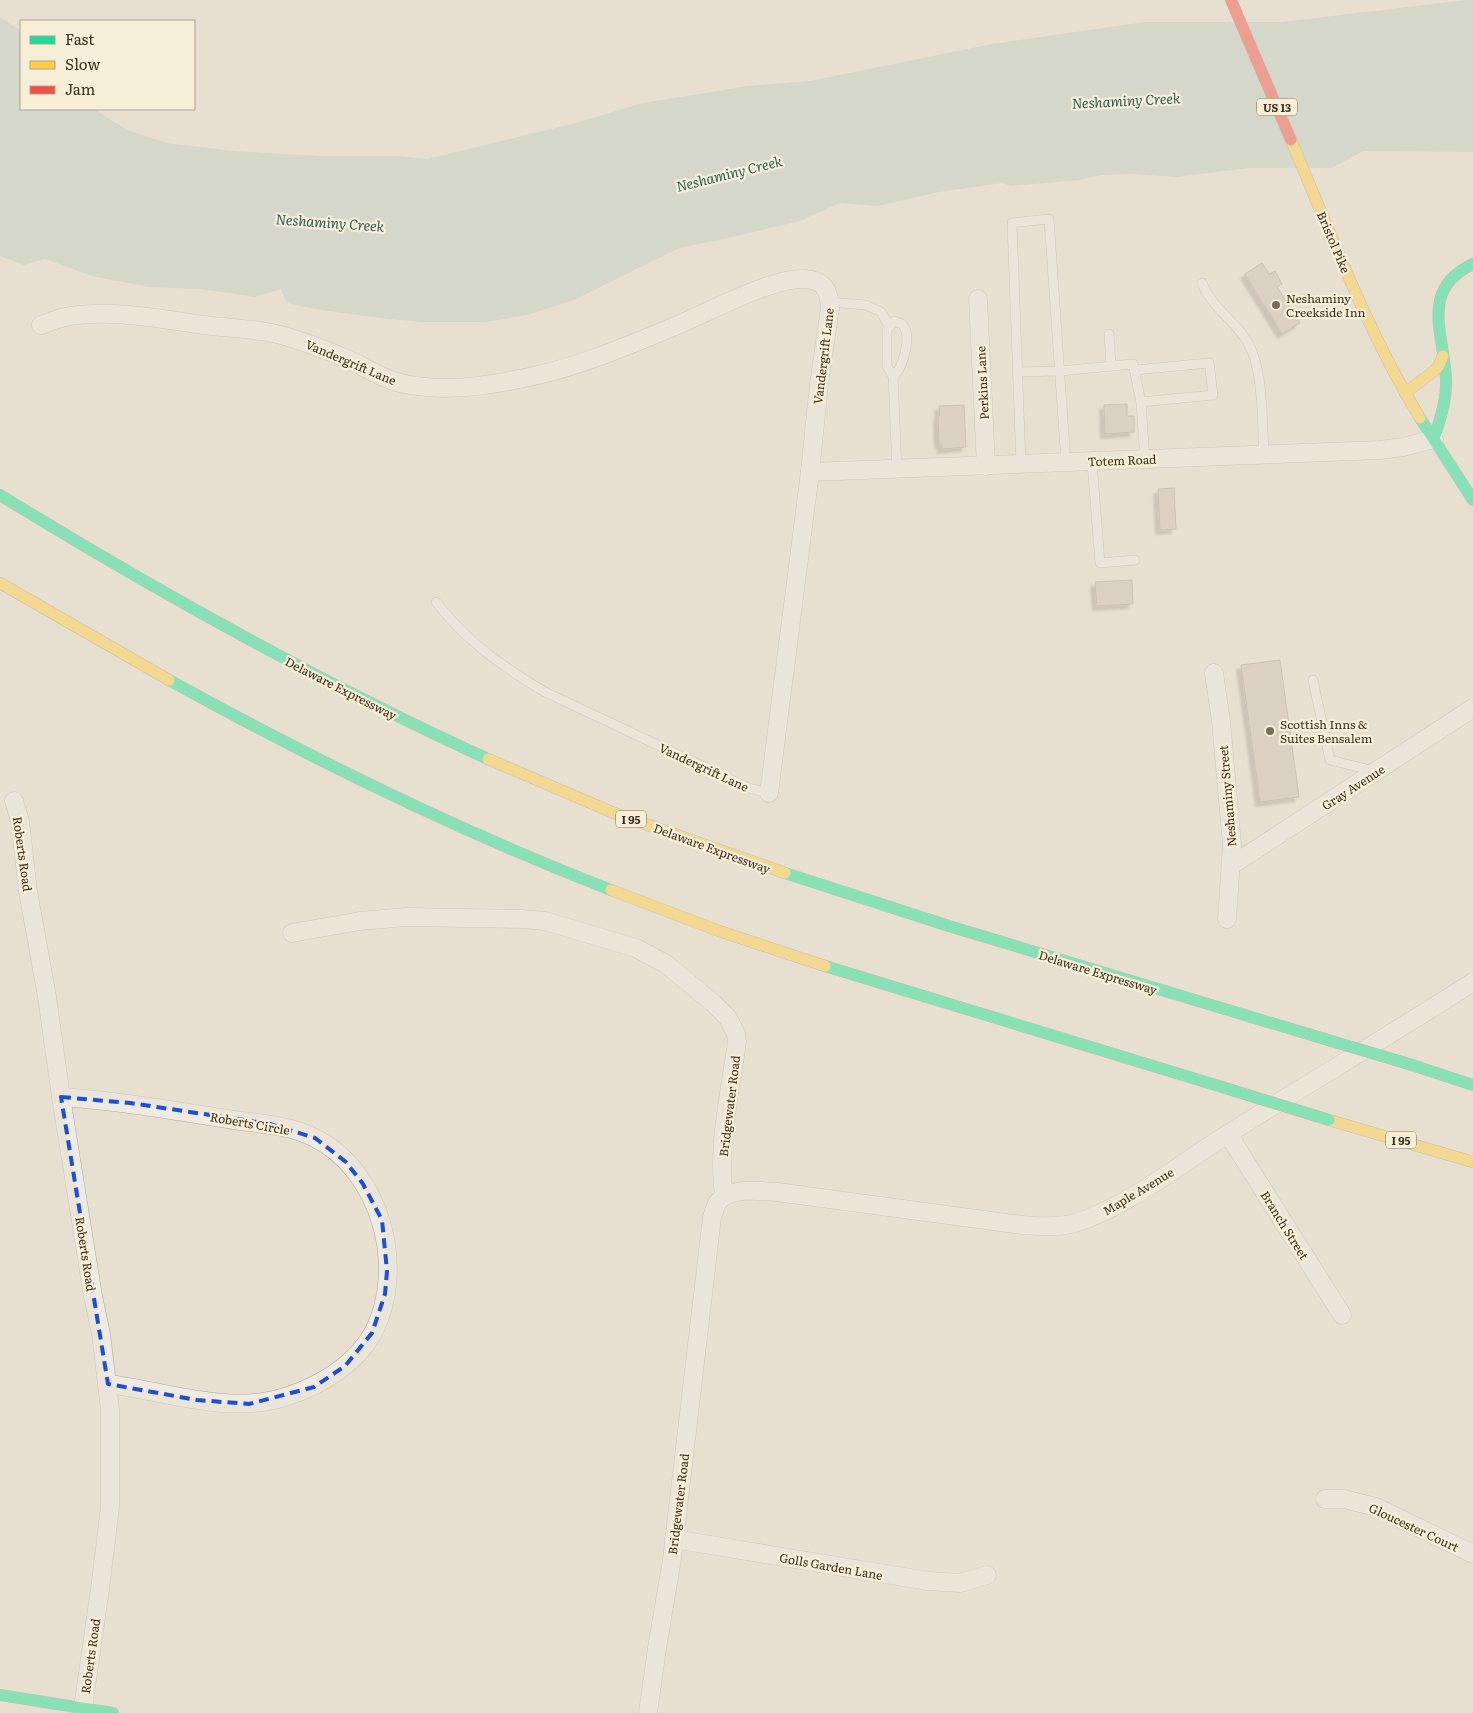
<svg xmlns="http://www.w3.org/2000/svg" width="1473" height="1713" font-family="Literata,serif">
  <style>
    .water { fill: #bcccc2 }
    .building { fill: #cbbfb2; stroke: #a89c90; filter: url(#shadow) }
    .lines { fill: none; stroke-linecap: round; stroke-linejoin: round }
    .lane-casing { stroke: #ada599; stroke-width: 10 }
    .street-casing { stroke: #ada599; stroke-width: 19 }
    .fast-casing { stroke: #9c958a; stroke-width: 12 }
    .slow-casing { stroke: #9c958a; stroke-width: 12 }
    .jam-casing { stroke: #9c958a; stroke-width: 12 }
    .lane { stroke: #efebe3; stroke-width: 9 }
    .street { stroke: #efebe3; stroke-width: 18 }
    .fast { stroke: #16e098; stroke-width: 11 }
    .slow { stroke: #ffcf43; stroke-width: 11 }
    .jam { stroke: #f24e42; stroke-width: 11 }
    .fast-bridge-casing { stroke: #928b80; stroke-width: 12; stroke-linecap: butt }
    .fast-bridge { stroke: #16e098; stroke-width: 11 }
    .marked { fill: none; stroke: #1d4ed8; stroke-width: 4; stroke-dasharray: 10 6; stroke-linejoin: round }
    .poi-dot { fill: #786c5e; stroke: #f7eed8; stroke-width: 2 }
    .labels { text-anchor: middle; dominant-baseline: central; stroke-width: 4.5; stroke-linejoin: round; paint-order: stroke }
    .shield { fill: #f7eed8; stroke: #756857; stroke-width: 1 }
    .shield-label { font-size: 11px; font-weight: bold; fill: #3d2e20 }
    .street-label { font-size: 12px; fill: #3d2e20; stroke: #f7eed8 }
    .poi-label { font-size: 12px; fill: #3d2e20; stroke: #f7eed8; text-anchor: start }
    .water-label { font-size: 14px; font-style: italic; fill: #2f5d5a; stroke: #f7eed8 }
  </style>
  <defs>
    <filter id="shadow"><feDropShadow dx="-4.5" dy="4.5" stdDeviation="1" flood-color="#0004"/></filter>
  </defs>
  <rect width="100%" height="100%" fill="#e7e0d1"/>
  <polygon class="water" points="1466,0 1473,0 1473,152 1363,151 1332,168 1248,168 1177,177 1133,174 1101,175 1080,180 1010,186 1003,183 939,192 878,206 840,203 800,221 733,237 679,248 574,300 527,315 486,322 421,322 380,318 314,309 287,303 281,289 255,297 201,289 149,287 92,276 45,259 24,265 0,256 0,17 21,31 21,109 94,109 127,130 167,143 234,151 322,156 400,156 427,159 576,123 643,103 748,86 810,81 992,44 1145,22 1282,22"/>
  <g class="building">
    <polygon points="1262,263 1269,274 1275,271 1282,284 1277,287 1300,323 1282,334 1245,274"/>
    <polygon points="1127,404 1127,416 1134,416 1134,432 1105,434 1104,405"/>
    <polygon points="964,405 966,447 942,449 942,444 939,444 938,416 940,416 939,406"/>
    <polygon points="1174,488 1176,529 1160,530 1158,489"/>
    <polygon points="1132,580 1133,604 1097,606 1095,582"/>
    <polygon points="1280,660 1299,797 1260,802 1241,665"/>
  </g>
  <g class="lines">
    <g class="lane-casing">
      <g id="lane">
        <path d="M 1202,283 C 1211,306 1231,318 1245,338 C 1264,364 1262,422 1264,455"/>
        <polyline points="829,302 866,305 881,312 889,326"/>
        <polyline points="1109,334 1111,366"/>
        <polyline points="1135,370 1209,363 1213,395 1141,402"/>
        <polyline points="1018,372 1060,371 1133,364 1141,402 1145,460"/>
        <path d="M 893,376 C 903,369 909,343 906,331 C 905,328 903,326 902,324 L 894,321 L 887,330 L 887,366 L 893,376 L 897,470"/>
        <polyline points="1092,462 1100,563 1135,560"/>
        <polyline points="1021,464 1012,223 1049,219 1066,463"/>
        <path d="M 436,602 C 466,641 503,667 545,692 L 749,788 L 769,793"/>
        <polyline points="1313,680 1330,760 1374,771"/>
      </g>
    </g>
    <g class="street-casing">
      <g id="street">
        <polyline points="978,299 986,466"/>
        <path d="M 41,325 C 49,322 57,319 65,317 C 113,308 164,320 212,326 C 238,329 265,329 291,338 C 313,345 337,354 358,364 C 373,372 382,378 400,383 C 442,393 488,386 529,377 C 578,367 627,346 673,327 C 704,315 784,269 815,281 C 828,285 829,297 830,308 L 819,384 L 810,472 L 769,793"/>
        <polyline points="810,472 1380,450 1403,447 1434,439"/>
        <polyline points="1214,673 1221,721 1232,845 1227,919"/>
        <polyline points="14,801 20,821 28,891 47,997 61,1097 93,1296 101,1334 110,1409 110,1507 100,1589 83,1708"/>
        <polyline points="1232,865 1473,708"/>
        <path d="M 292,933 L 360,921 L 406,917 L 522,919 L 545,921 L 636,948 L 666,964 L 713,1003 L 728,1018 L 736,1034 L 737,1042 C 730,1093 717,1145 724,1196 L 717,1203 L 712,1217 L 672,1559 L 657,1648 L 648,1713"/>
        <path d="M 61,1097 C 120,1101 176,1111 234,1120 C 261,1124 289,1125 313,1137 C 381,1170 407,1268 373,1333 C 355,1365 321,1385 288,1396 C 230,1416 166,1391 108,1384"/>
        <polyline points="1228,1134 1342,1315"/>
        <path d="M 724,1196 C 741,1188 759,1191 777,1192 L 1022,1225 C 1039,1226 1058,1228 1075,1223 C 1128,1207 1181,1163 1228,1134 C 1309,1083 1392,1034 1473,982"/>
        <polyline points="1325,1499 1344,1499 1376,1507 1473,1554"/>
        <polyline points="674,1539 928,1581 960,1583 987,1575"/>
      </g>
    </g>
    <g class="fast-casing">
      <g id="fast">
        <polyline points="1420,418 1473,500"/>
        <path d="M 1434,439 C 1440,419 1447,400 1446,379 C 1444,334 1419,289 1473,264"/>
        <path d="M 0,495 C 158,592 319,682 488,759"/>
        <path d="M 169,680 C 312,759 459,831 611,890"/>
        <polyline points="785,873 952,927 1308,1034"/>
        <polyline points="825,966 1222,1087"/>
        <polyline points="1412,1065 1473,1085"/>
        <polyline points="0,1695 113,1713"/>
      </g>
    </g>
    <g class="slow-casing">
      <g id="slow">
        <path d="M 1291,140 C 1331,234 1367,331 1420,418"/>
        <polyline points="1405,393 1434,371 1438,367 1443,356"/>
        <polyline points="0,583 169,680"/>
        <polyline points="488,759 614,813 785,873"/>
        <polyline points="611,890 719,931 825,966"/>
        <polyline points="1329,1120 1473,1162"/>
      </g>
    </g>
    <g class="jam-casing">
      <polyline id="jam" points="1231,0 1291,140"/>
    </g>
    <use href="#lane" class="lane"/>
    <use href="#street" class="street"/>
    <use href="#fast" class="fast"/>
    <use href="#slow" class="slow"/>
    <use href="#jam" class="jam"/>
    <g class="fast-bridge-casing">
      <g id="fast-bridge">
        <polyline points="1308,1034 1412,1065"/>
        <polyline points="1222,1087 1329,1120"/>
      </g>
    </g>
    <use href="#fast-bridge" class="fast-bridge"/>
  </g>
  <path d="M0 0H1473V1713H0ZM 61,1097 L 130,1103 L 270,1124 L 315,1138 L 346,1162 L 363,1184 L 382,1220 L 387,1271 L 385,1294 L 372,1333 L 345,1366 L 314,1387 L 249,1404 L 197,1400 L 108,1384 Z" fill="#e7e0d1" fill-opacity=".55" fill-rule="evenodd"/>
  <path class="marked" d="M 61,1097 L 130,1103 L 270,1124 L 315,1138 L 346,1162 L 363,1184 L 382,1220 L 387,1271 L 385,1294 L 372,1333 L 345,1366 L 314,1387 L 249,1404 L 197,1400 L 108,1384 Z"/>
  <g class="poi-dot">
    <circle cx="1276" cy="305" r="5"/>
    <circle cx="1270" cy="731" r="5"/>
  </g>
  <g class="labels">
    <g class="shield">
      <rect x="1257" y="98.5" width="40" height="17" rx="4"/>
      <rect x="616" y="810.5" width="30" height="17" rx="4"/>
      <rect x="1386" y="1131.5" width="30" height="17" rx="4"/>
    </g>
    <g class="shield-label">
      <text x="1277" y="107">US 13</text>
      <text x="631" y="819">I 95</text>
      <text x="1401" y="1140">I 95</text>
    </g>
    <g class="street-label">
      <text transform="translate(1334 242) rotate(67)">Bristol Pike</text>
      <text transform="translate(823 356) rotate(-83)">Vandergrift Lane</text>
      <text transform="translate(351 362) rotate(23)">Vandergrift Lane</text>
      <text transform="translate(982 383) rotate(-93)">Perkins Lane</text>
      <text transform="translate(1122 460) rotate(-2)">Totem Road</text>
      <text transform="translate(341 688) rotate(27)">Delaware Expressway</text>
      <text transform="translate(704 767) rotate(25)">Vandergrift Lane</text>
      <text transform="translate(1353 787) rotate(-33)">Gray Avenue</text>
      <text transform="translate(1227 796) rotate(-95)">Neshaminy Street</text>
      <text transform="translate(712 848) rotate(20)">Delaware Expressway</text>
      <text transform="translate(23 854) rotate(82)">Roberts Road</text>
      <text transform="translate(1098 972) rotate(17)">Delaware Expressway</text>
      <text transform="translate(729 1106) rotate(-83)">Bridgewater Road</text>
      <text transform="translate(250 1123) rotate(10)">Roberts Circle</text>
      <text transform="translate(1138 1191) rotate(-31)">Maple Avenue</text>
      <text transform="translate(1285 1225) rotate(58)">Branch Street</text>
      <text transform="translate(86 1254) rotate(81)">Roberts Road</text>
      <text transform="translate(678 1504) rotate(-83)">Bridgewater Road</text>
      <text transform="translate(1414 1527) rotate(25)">Gloucester Court</text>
      <text transform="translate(831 1566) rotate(10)">Golls Garden Lane</text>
      <text transform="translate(90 1656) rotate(-82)">Roberts Road</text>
    </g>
    <g class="poi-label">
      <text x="1286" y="298">Neshaminy<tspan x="1286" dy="14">Creekside Inn</tspan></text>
      <text x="1280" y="724">Scottish Inns &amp;<tspan x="1280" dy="14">Suites Bensalem</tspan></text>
    </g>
    <g class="water-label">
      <text transform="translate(1126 100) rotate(-3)">Neshaminy Creek</text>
      <text transform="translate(729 173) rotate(-14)">Neshaminy Creek</text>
      <text transform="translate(330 222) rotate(4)">Neshaminy Creek</text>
    </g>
  </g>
  <rect x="20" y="20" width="175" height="90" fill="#f7eed8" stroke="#ada18e"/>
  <rect x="30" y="36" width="25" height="8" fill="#16e098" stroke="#ada18e"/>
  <text x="65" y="45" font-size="15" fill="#3d2e20">Fast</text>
  <rect x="30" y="61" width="25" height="8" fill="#ffcf43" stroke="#ada18e"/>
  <text x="65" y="70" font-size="15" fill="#3d2e20">Slow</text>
  <rect x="30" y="86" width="25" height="8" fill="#f24e42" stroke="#ada18e"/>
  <text x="65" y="95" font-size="15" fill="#3d2e20">Jam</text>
</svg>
